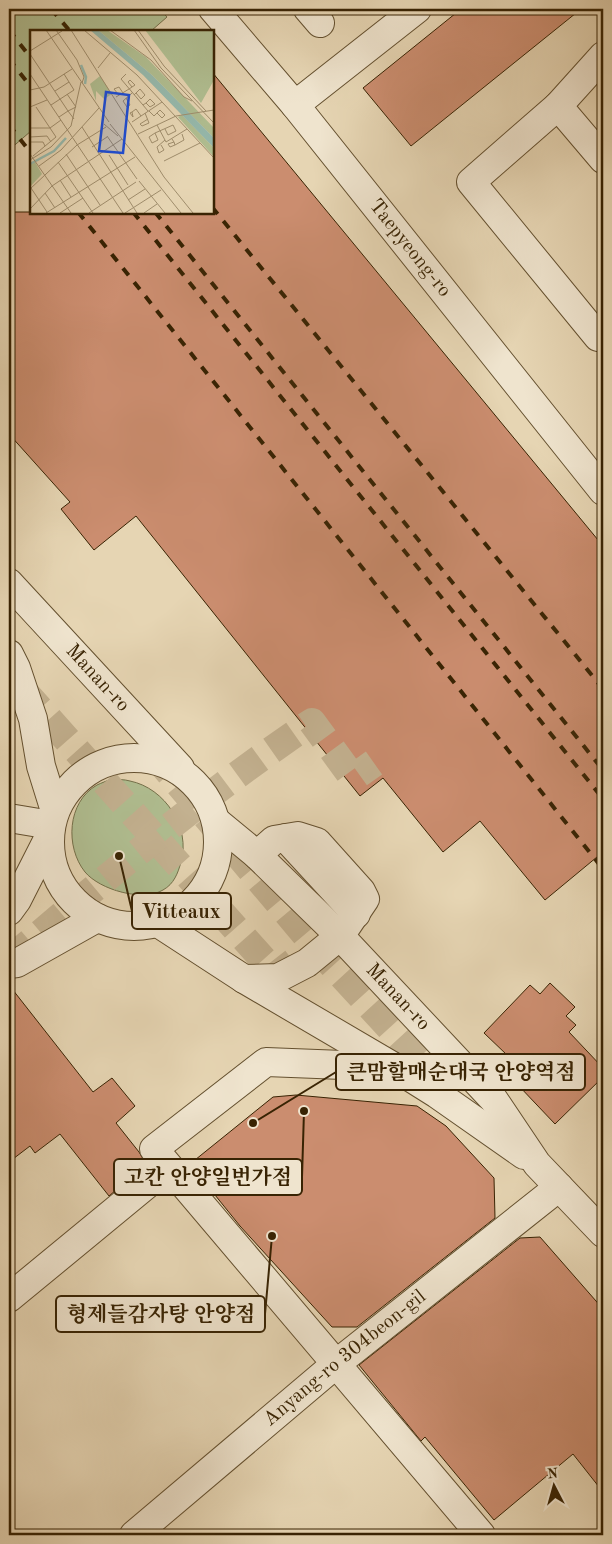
<svg xmlns="http://www.w3.org/2000/svg" width="612" height="1544" font-family="'Old Standard TT','Noto Serif KR',serif">
  <style>
    .green { fill: #b0be91; stroke: #74704a }
    .building { fill: #cb8d6f; stroke: #382303 }
    .lines { fill: none; stroke-linecap: round; stroke-linejoin: round }
    .minor-tunnel { stroke: #c3b190; stroke-width: 28; stroke-dasharray: 28 14; stroke-linecap: butt }
    .minor-casing { stroke: #64502f; stroke-width: 30 }
    .minor { stroke: #efe4ce; stroke-width: 28 }
    .rail { stroke: #382303; stroke-width: 4; stroke-dasharray: 9 9; stroke-linecap: butt }
    .labels { text-anchor: middle; dominant-baseline: central; stroke-width: 4; stroke-linejoin: round; paint-order: stroke }
    .street-label { font-size: 20px; fill: #382303; stroke: #efe4ce }
    .inset-river { fill: none; stroke: #96b9ac; stroke-width: 2.5 }
    .inset-road { fill: none; stroke: #a08e6d; stroke-width: 1 }
    .view { fill: #1d4ed8; fill-opacity: 0.15; stroke: #1d4ed8; stroke-width: 2.5 }
    .inset-edge { fill: none; stroke: #382303; stroke-width: 2.5 }
    .leader { fill: none; stroke: #382303; stroke-width: 2 }
    .callout-dot { fill: #382303; stroke: #efe4ce; stroke-width: 2 }
    .callout { fill: #efe4ce; stroke: #382303; stroke-width: 2 }
    .callout-label { font-size: 21px; text-anchor: middle; font-weight: bold; fill: #382303 }
  </style>
  <rect width="100%" height="100%" fill="#e6d5b3"/>
  <filter id="stains"><feTurbulence type="fractalNoise" baseFrequency=".004" numOctaves="4"/><feColorMatrix values="0 0 0 0 .2 0 0 0 0 .09 0 0 0 0 .02 0 0 0 .5 -.17"/></filter>
  <radialGradient id="worn" r=".72"><stop offset=".6" stop-color="#630" stop-opacity="0"/><stop offset="1" stop-color="#630" stop-opacity=".3"/></radialGradient>
  <g class="green">
    <polygon points="9,9 160,9 167,17 151,31 31,31 31,131 9,150"/>
    <path d="M 111,779 C 117,780 124,779 130,781 C 165,788 191,828 181,862 C 178,873 174,884 163,890 C 143,902 100,890 85,872 C 65,847 67,802 97,785 C 101,783 107,781 111,779 Z"/>
  </g>
  <g class="building">
    <polygon points="461,9 581,9 411,146 363,88"/>
    <polygon points="212,72 603,546 603,852 545,900 480,821 443,852 383,778 360,796 136,516 94,550 61,509 70,502 9,434 9,212 212,212"/>
    <polygon points="550,983 575,1007 566,1016 576,1025 569,1032 603,1068 603,1077 555,1124 518,1085 529,1076 484,1033 530,985 540,994"/>
    <polygon points="9,985 93,1092 112,1078 135,1106 116,1123 139,1152 145,1162 144,1166 109,1196 60,1134 35,1153 30,1146 9,1162"/>
    <polygon points="296,1095 417,1106 446,1126 494,1178 495,1218 357,1327 332,1327 240,1226 190,1164 273,1097"/>
    <polygon points="540,1237 603,1309 603,1492 573,1454 494,1520 425,1437 421,1441 359,1365 520,1238"/>
  </g>
  <g class="lines">
    <g class="minor-tunnel">
      <polyline points="21,688 277,975 295,961"/>
      <polyline points="152,752 314,945 434,1076"/>
      <path d="M 9,960 C 107,877 205,794 312,722 L 353,778 L 374,763"/>
    </g>
    <g class="minor-casing">
      <g id="minor">
        <path id="s1" d="M 213,9 L 295,105 L 603,491"/>
        <polyline points="308,9 320,23"/>
        <polyline points="603,56 558,106 471,182 598,337 603,332"/>
        <polyline points="295,105 417,9"/>
        <polyline points="558,106 603,159"/>
        <path id="s2" d="M 9,583 L 180,768"/>
        <polyline points="9,654 16,668 33,719 41,766 55,811"/>
        <circle cx="134" cy="842" r="84"/>
        <polyline points="9,818 51,825"/>
        <path id="s3" d="M 217,822 L 257,855 L 340,936 L 494,1100 L 537,1164 L 603,1233"/>
        <polyline points="286,838 356,914"/>
        <polyline points="9,911 17,900 49,837"/>
        <polyline points="158,923 244,979 394,1067 437,1094 524,1155"/>
        <polyline points="9,964 17,963 97,918"/>
        <polyline points="244,979 278,978 307,963 340,936 365,899 361,891 317,842 298,836 274,840 257,855"/>
        <polyline points="394,1067 266,1062 154,1149 481,1535"/>
        <polyline points="9,1298 168,1167"/>
        <path id="s4" d="M 134,1535 L 336,1364 L 559,1187"/>
      </g>
    </g>
    <use href="#minor" class="minor"/>
    <g class="rail">
      <polyline points="51,9 70,31"/>
      <polyline points="9,30 31,58"/>
      <polyline points="9,59 31,87"/>
      <polyline points="9,125 31,153"/>
      <polyline points="212,207 603,689"/>
      <polyline points="78,212 603,869"/>
      <polyline points="133,212 603,799"/>
      <polyline points="155,212 603,770"/>
    </g>
  </g>
  <g class="labels">
    <g class="street-label">
      <text stroke="none"><textPath href="#s1" startOffset="310">Taepyeong-ro</textPath></text>
      <text stroke="none"><textPath href="#s2" startOffset="130">Manan-ro</textPath></text>
      <text stroke="none"><textPath href="#s3" startOffset="252">Manan-ro</textPath></text>
      <text stroke="none"><textPath href="#s4" startOffset="275">Anyang-ro 304beon-gil</textPath></text>
    </g>
  </g>
  <g transform="translate(30 30)">
    <rect width="184" height="184" fill="#e6d5b3"/>
    <path d="M 68,0 L 77,0 L 116,27 L 184,98 L 184,108 L 122,45 ZM 115,0 L 184,0 L 184,50 L 171,73 ZM 70,46 L 82,64 L 74,69 L 66,61 L 66,71 L 60,54 ZM 152,85 L 184,118 L 184,127 L 148,87 ZM 5,132 L 12,144 L 0,157 L 0,135 Z" fill="#b0be91"/>
    <path d="M 60,0 L 68,0 L 122,45 L 184,108 L 184,118 L 113,45 Z" fill="#96b9ac"/>
    <path class="inset-river" d="M 51,35 L 56,47 L 55,54M 0,134 L 24,121 L 36,108"/>
    <path class="inset-road" d="M 16,0 L 79,92M 26,0 L 47,30 L 54,47 L 52,53M 41,0 L 134,147 L 163,183M 54,0 L 107,45 L 184,128M 80,0 L 121,30 L 154,67 L 162,71M 104,0 L 131,38 L 184,93M 108,0 L 134,36 L 176,81M 0,21 L 32,1M 0,24 L 38,81 L 29,87M 68,38 L 80,23M 0,44 L 93,183M 96,44 L 91,49 L 118,81M 0,60 L 14,57 L 42,39M 25,61 L 39,52M 37,64 L 46,77 L 38,81 L 44,89M 88,64 L 84,59 L 89,57 L 93,63M 104,65 L 110,59 L 115,65 L 111,69 L 106,63M 86,67 L 99,59 L 105,55 L 100,50 L 98,52 L 102,57M 96,68 L 100,75 L 97,77 L 93,71 L 102,63M 21,75 L 44,60 L 34,44M 113,75 L 116,73 L 120,69 L 125,74 L 120,77 L 116,73M 0,77 L 17,70M 119,81 L 124,86 L 130,80 L 135,85 L 132,88 L 127,83M 102,82 L 103,87 L 100,83 L 102,82 L 106,79 L 111,86M 115,83 L 119,93 L 112,96 L 110,94 L 118,89M 102,92 L 132,72M 74,94 L 88,106M 80,94 L 151,183M 127,95 L 136,112 L 157,99M 52,97 L 107,183M 0,98 L 20,98 L 31,90M 125,103 L 128,110 L 122,113 L 119,107 L 125,103 L 143,95 L 146,101 L 138,105 L 135,99M 108,104 L 146,86 L 184,80M 77,106 L 107,149M 0,107 L 17,106 L 21,112M 142,109 L 144,112 L 145,115 L 140,117 L 138,114 L 144,112M 0,112 L 13,112 L 15,116M 131,115 L 134,120 L 129,123 L 127,117 L 135,110M 145,115 L 154,110 L 152,104M 62,117 L 77,107M 0,124 L 41,183M 36,124 L 70,175M 79,125 L 98,155M 3,126 L 26,107 L 6,77M 0,130 L 21,117 L 41,96 L 51,52M 134,131 L 170,113M 28,132 L 63,183M 9,136 L 31,120 L 69,78M 30,150 L 41,167M 109,151 L 135,183M 1,158 L 17,182M 0,159 L 47,115 L 76,97M 15,163 L 25,178M 98,170 L 115,159M 0,179 L 22,156 L 92,109M 16,183 L 105,127M 30,183 L 53,168M 59,183 L 106,152M 95,183 L 131,160M 114,183 L 127,174"/>
    <path class="view" d="M 76,62 L 99,65 L 93,123 L 69,121 Z"/>
    <rect width="184" height="184" class="inset-edge"/>
  </g>
  <path class="leader" d="M119 856L132 911M253 1123L336 1072M304 1111L302 1177M272 1236L265 1314"/>
  <g class="callout-dot">
    <circle cx="119" cy="856" r="5"/>
    <circle cx="253" cy="1123" r="5"/>
    <circle cx="304" cy="1111" r="5"/>
    <circle cx="272" cy="1236" r="5"/>
  </g>
  <g class="callout">
    <rect x="132" y="893" width="99" height="36" rx="5"/>
    <rect x="336" y="1054" width="249" height="36" rx="5"/>
    <rect x="114" y="1159" width="188" height="36" rx="5"/>
    <rect x="56" y="1296" width="209" height="36" rx="5"/>
  </g>
  <g class="callout-label">
    <text x="181" y="918">Vitteaux</text>
    <text x="461" y="1079">큰맘할매순대국 안양역점</text>
    <text x="208" y="1184">고칸 안양일번가점</text>
    <text x="161" y="1321">형제들감자탕 안양점</text>
  </g>
  <rect width="612" height="1544" fill="none" stroke="#e6d5b3" stroke-width="30"/>
  <rect x="10" y="10" width="592" height="1524" fill="none" stroke="#382303" stroke-width="2.5"/>
  <rect x="15" y="15" width="582" height="1514" fill="none" stroke="#382303"/>
  <g transform="translate(554 1486) rotate(354)" stroke="#efe4ce" stroke-width="4" paint-order="stroke">
  <path d="M0-4L9 19L0 12L-9 19Z" fill="#382303"/>
  <text y="-8" font-size="14" font-weight="bold" text-anchor="middle" fill="#382303">N</text>
  </g>
  <rect width="100%" height="100%" filter="url(#stains)"/>
  <rect width="100%" height="100%" fill="url(#worn)"/>
</svg>
